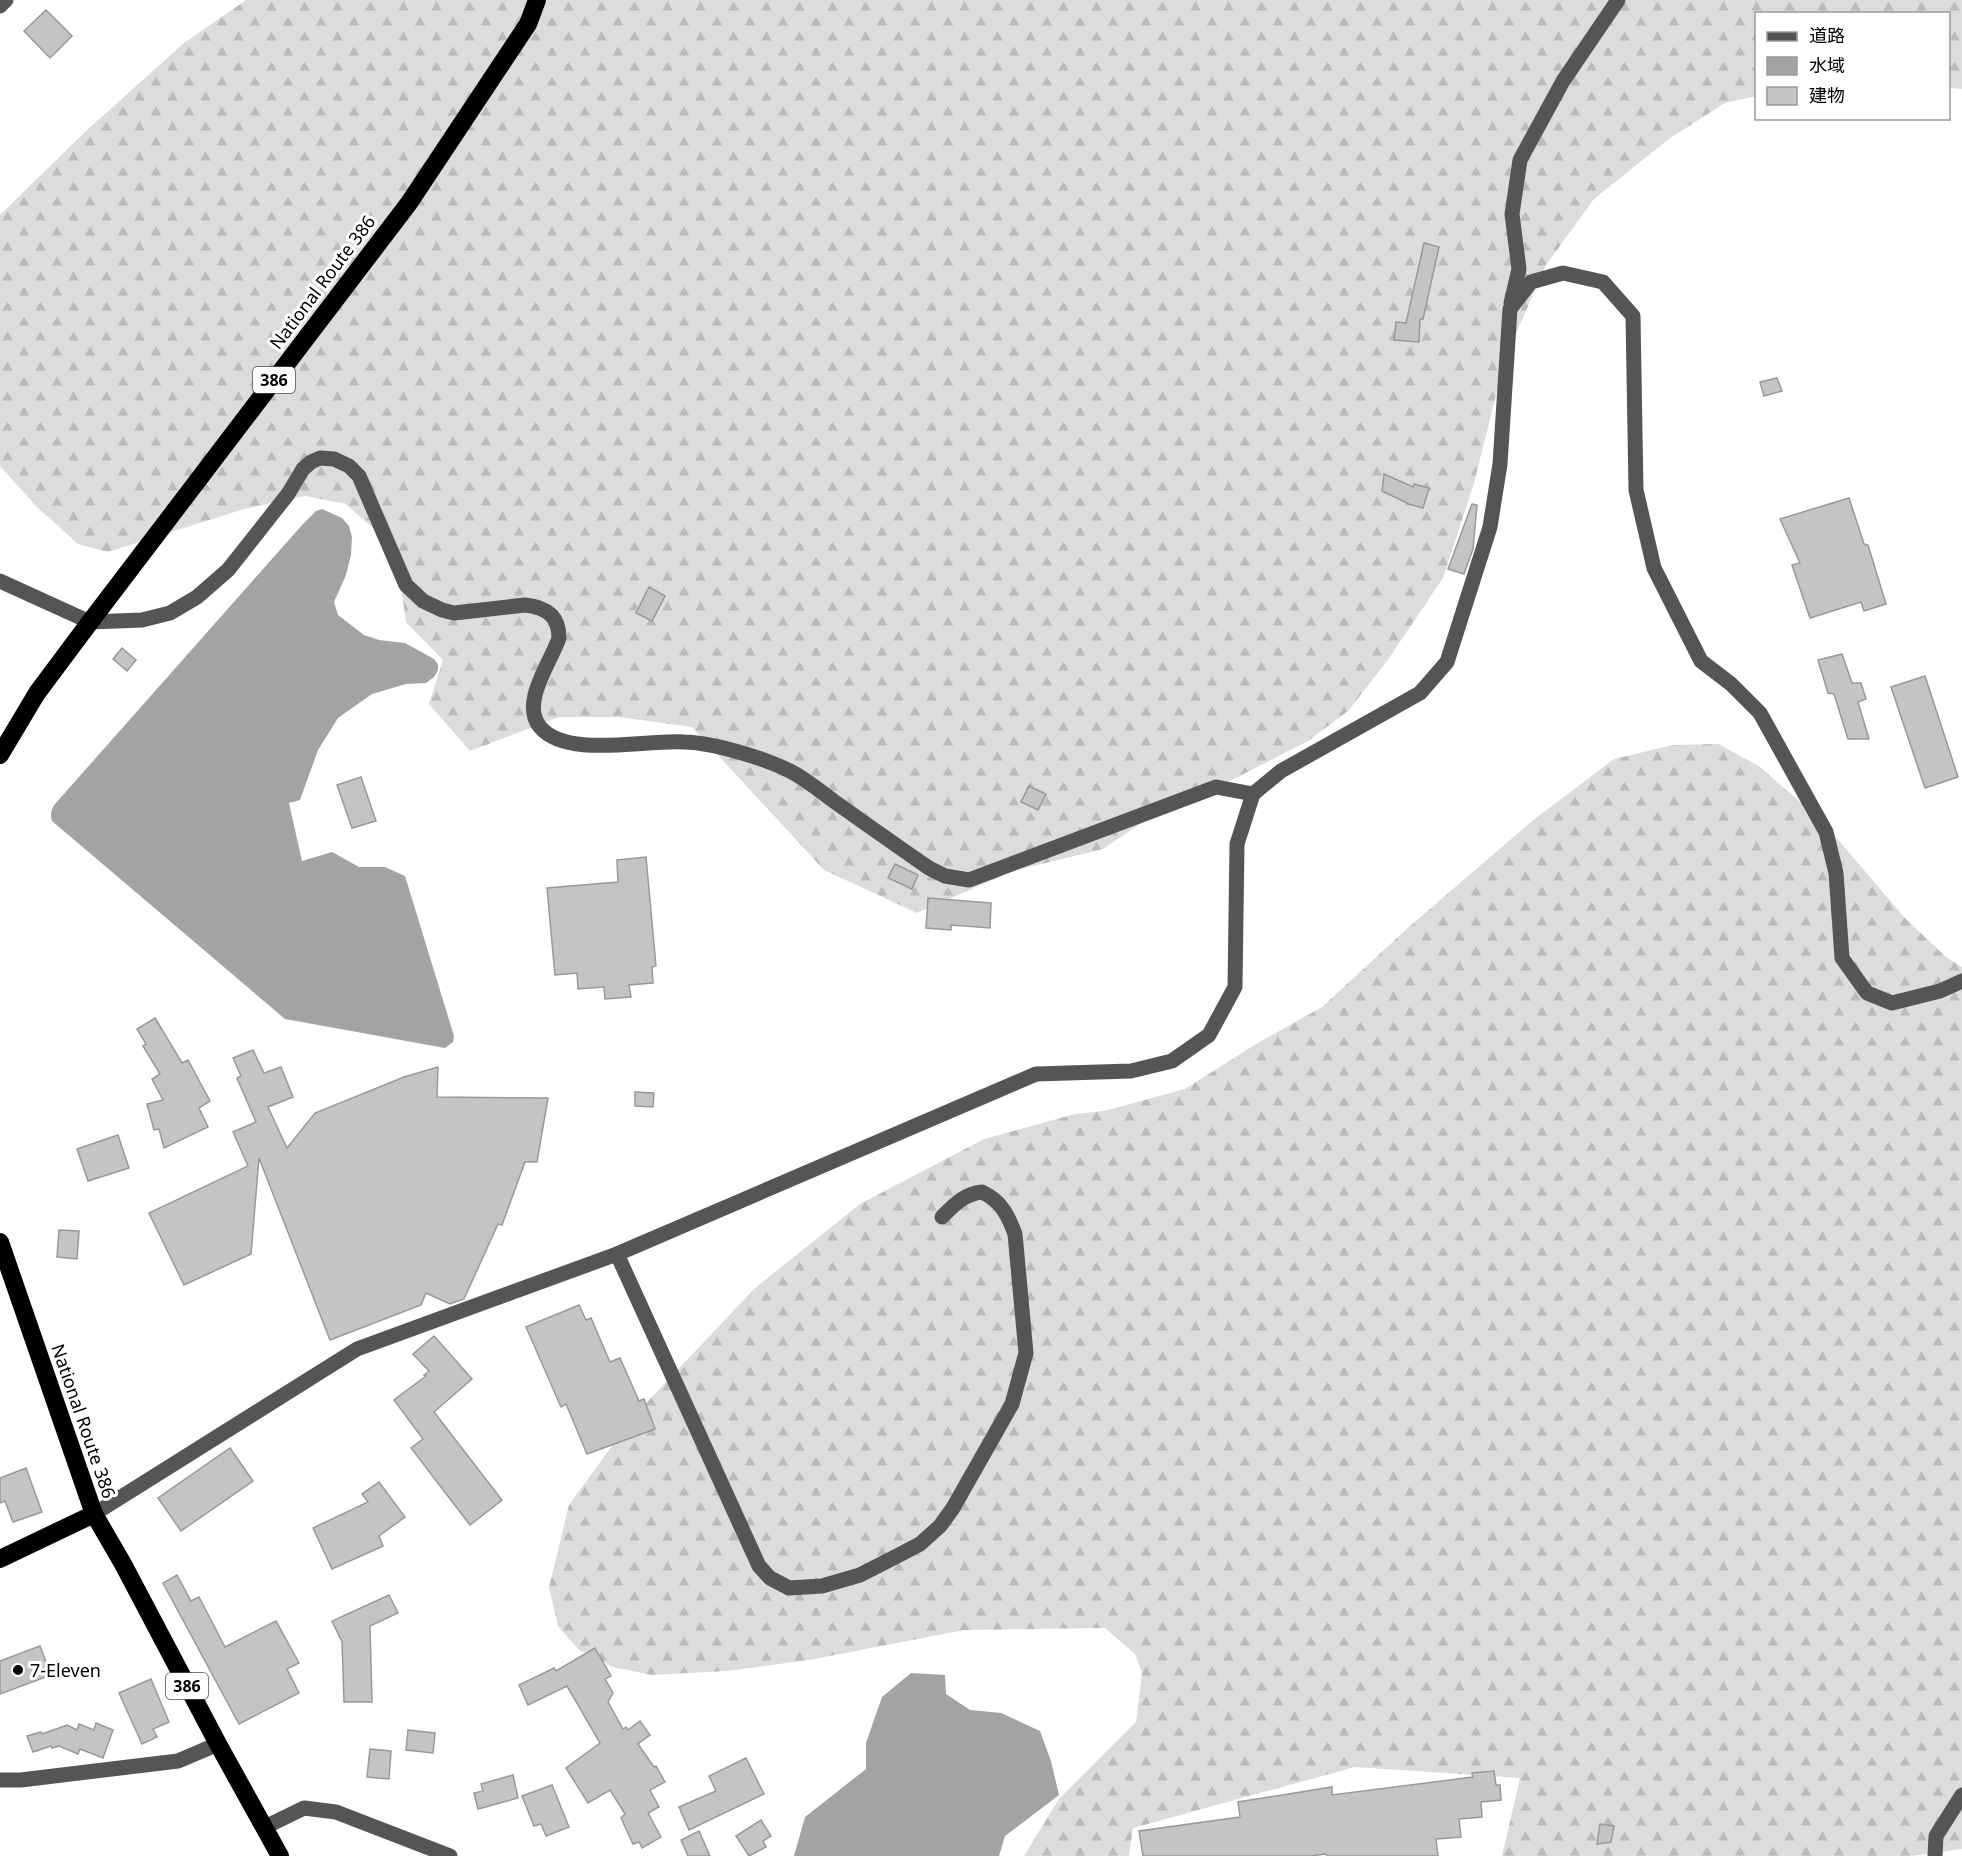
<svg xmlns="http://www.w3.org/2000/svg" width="1962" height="1856" font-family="'Noto Sans','Noto Sans JP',sans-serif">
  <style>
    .forest { fill: url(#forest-firs) }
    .water { fill: #a3a3a3 }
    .building { fill: #c4c4c4; stroke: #999; stroke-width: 1.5 }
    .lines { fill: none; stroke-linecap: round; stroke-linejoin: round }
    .minor { stroke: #555; stroke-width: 15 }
    .highway { stroke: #000; stroke-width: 18 }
    .poi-dot { fill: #000; stroke: #fff; stroke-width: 2 }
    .labels { text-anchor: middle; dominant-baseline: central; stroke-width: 6; stroke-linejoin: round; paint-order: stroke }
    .shield { fill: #fff; stroke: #4c4c4c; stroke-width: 1.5 }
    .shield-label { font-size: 16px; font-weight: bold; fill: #000 }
    .street-label { font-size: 18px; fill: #000; stroke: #fff }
    .poi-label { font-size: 18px; fill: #000; stroke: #fff; text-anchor: start }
  </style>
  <defs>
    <pattern id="forest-firs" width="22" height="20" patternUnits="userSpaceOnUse" patternTransform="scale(1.5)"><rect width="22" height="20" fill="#dcdcdc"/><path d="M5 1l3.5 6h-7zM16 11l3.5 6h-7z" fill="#bbb"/></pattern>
  </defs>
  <rect width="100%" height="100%" fill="#fff"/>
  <g class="forest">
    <polygon points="246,0 1962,0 1962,89 1949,88 1948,14 1756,14 1756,96 1725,103 1670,138 1594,199 1546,265 1505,359 1474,483 1443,578 1387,661 1348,711 1308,741 1226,783 1165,807 1103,849 1013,871 917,913 824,870 692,727 619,717 559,717 470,751 429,704 443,660 406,622 399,574 375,530 346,504 305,496 244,509 108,552 78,544 37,507 0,466 0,215 86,131 184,43"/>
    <polygon points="1718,744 1759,766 1823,822 1904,917 1946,957 1962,967 1962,1849 1911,1856 1502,1856 1520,1778 1355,1767 1133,1828 1129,1856 1024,1856 1059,1799 1136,1722 1142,1673 1135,1654 1105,1628 964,1630 809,1660 727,1671 652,1675 613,1667 578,1649 558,1626 549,1587 569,1505 633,1417 755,1288 860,1204 984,1139 1075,1114 1104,1111 1185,1089 1256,1044 1322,1007 1410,926 1532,821 1614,759 1673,745"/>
  </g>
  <g class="water">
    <path d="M 322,509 L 342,518 L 349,526 L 352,537 L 351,555 L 346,575 L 334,602 L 338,615 L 364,635 L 379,640 L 405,643 L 434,659 L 438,664 L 438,670 L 434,677 L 426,683 L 406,684 L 372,694 L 338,718 L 318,750 L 300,800 L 289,803 L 302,861 L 332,852 L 359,867 L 385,867 L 405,876 L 454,1036 L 453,1042 L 445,1048 L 285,1019 L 52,821 C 50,814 51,810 55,804 L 303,524 L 316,511 Z"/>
    <polygon points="911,1673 945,1675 946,1694 970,1710 1001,1713 1040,1731 1051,1761 1059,1795 1005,1836 999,1856 794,1856 805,1817 866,1769 866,1743 882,1697"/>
  </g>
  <g class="building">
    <polygon points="46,10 72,36 50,58 24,31"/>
    <polygon points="1424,243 1439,247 1423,319 1420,319 1419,342 1394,340 1396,322 1406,323"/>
    <polygon points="1777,378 1782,391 1764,396 1760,382"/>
    <polygon points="1384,474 1413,487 1414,484 1429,488 1423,508 1409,504 1382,491"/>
    <polygon points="1849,498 1864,544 1868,545 1886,604 1864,611 1861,602 1810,618 1792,565 1800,563 1780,519"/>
    <polygon points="1472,504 1477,505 1473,549 1464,574 1448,569"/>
    <polygon points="649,587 665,596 652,621 636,613"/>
    <polygon points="122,648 136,660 127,671 113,659"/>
    <polygon points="1842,654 1852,683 1861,683 1866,699 1858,702 1869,739 1848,739 1834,694 1828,693 1818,660"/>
    <polygon points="1925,676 1958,777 1925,788 1891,687"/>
    <polygon points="361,777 376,821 352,828 337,785"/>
    <polygon points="1029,786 1046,794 1038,810 1021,802"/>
    <polygon points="646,857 656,966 652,967 653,983 629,985 631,997 605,999 604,987 578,989 577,973 555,975 547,888 618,882 617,860"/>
    <polygon points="895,864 918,875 912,889 888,878"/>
    <polygon points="928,898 991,903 990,928 951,925 951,930 926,928"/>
    <polygon points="155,1018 182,1063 188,1060 210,1101 199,1108 208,1127 164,1148 159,1129 154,1130 147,1104 163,1100 152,1079 160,1074 143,1046 146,1044 137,1029"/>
    <polygon points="253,1050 264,1073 281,1067 293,1097 268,1107 287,1148 315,1113 404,1077 438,1067 437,1097 548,1098 537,1162 525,1162 502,1225 498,1224 464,1299 450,1304 426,1293 421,1305 330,1340 259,1158 251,1254 184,1285 149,1213 248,1166 233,1132 256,1122 237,1078 241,1076 233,1058"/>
    <polygon points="635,1092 654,1093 653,1107 635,1106"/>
    <polygon points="118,1135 129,1168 88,1181 77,1149"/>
    <polygon points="59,1230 79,1231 77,1259 57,1257"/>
    <polygon points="579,1305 586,1320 591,1318 610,1362 620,1358 639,1401 644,1399 655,1429 587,1454 566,1404 561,1407 526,1327"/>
    <polygon points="434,1336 472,1379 434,1412 502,1500 470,1525 411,1448 423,1439 394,1400 426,1376 424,1375 429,1371 413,1354"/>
    <polygon points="230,1448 253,1481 181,1531 158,1498"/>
    <polygon points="26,1468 42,1512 13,1522 5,1501 0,1503 0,1478"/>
    <polygon points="379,1482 405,1517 379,1536 383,1546 332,1569 313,1528 368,1502 362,1494"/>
    <polygon points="177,1575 191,1601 199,1597 225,1647 276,1621 299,1663 287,1669 299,1693 239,1724 163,1583"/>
    <polygon points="389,1595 398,1613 370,1626 372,1702 344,1702 342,1642 332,1621"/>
    <polygon points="40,1646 51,1675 0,1694 0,1661"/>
    <polygon points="595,1648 611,1676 605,1679 613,1693 608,1702 623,1729 626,1727 628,1730 640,1721 650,1735 638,1744 654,1767 656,1766 665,1782 650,1790 659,1807 648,1813 661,1837 642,1848 639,1842 633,1844 621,1818 625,1814 610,1790 588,1803 566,1768 600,1743 567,1686 528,1705 519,1685 554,1668 556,1671"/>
    <polygon points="151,1679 169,1722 153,1729 157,1737 142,1744 119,1693"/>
    <polygon points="96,1723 113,1730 103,1758 80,1749 78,1754 59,1746 52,1748 51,1746 33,1752 27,1736 41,1732 42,1734 67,1725 77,1730 79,1724 94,1730"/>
    <polygon points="408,1730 435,1733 433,1753 406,1750"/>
    <polygon points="370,1749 391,1751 389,1779 367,1777"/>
    <polygon points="746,1758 764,1794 689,1830 679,1807 716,1791 709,1776"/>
    <polygon points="1494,1771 1496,1785 1500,1785 1501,1800 1481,1802 1482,1817 1459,1819 1461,1837 1436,1839 1438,1856 1327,1856 1326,1854 1310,1856 1143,1856 1139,1831 1240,1817 1238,1802 1332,1787 1332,1795 1473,1777 1472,1773"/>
    <polygon points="513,1775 518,1798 478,1809 474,1793 483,1791 481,1784"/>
    <polygon points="552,1785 569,1827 546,1836 541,1824 534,1826 522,1796"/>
    <polygon points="761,1820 771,1836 763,1841 766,1847 749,1856 736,1836"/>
    <polygon points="1600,1824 1614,1826 1611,1842 1597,1844"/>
    <polygon points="699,1831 710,1856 688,1856 681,1840"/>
  </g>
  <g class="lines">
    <g class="minor">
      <polyline points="0,6 6,0"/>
      <polyline points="1511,303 1519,269 1512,214 1520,160 1563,81 1618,0"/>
      <path d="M 0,581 L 90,622 L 142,620 L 170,613 L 197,597 L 228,570 L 288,494 L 303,469 L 311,462 L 320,458 L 334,459 L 349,466 L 359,476 L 406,585 L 423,601 L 442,610 L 454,613 L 525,605 C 546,607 559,616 559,638 C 551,662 520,703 540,727 C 567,759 645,739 685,742 C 714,743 764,758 790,771 C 806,779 821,792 835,802 C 866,824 897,846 929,868 L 945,876 L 969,880 L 1216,787 L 1253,794"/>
      <path d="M 617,1254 L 759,1566 L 770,1578 L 789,1588 L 822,1586 L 860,1575 L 899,1555 L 920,1544 L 940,1526 L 953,1508 L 1012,1404 L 1026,1353 L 1015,1234 C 1008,1215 1001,1201 982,1192 C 964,1194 955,1204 942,1217"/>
      <polyline points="94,1514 357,1349 617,1254 1036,1074 1131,1071 1172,1061 1209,1035 1235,987 1237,844 1253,794 1281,771 1420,693 1447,662 1490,527 1500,464 1510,309 1531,282 1563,273 1603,282 1633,316 1636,490 1654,568 1701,661 1731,684 1760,713 1826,832 1836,873 1842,958 1867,993 1892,1003 1940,991 1962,981"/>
      <polyline points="0,1780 21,1780 178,1761 218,1744"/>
      <polyline points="265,1827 304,1808 336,1812 450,1856"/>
      <polyline points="1935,1856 1936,1836 1962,1795"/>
    </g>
    <g class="highway">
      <polyline points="0,755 37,693 90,622 409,203 528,24 537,0"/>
      <polyline points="0,1242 94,1514 123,1564 218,1744 280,1856"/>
      <polyline points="0,1559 94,1514"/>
    </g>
  </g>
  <circle class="poi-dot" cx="18" cy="1670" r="6"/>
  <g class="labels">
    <g class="shield">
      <rect x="253" y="367" width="42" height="26" rx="4.5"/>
      <rect x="166" y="1673" width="42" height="26" rx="4.5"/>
    </g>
    <g class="shield-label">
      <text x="274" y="380">386</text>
      <text x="187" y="1686">386</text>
    </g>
    <g class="street-label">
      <text transform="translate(322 282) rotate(-53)">National Route 386</text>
      <text transform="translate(84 1421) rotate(71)">National Route 386</text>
    </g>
    <g class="poi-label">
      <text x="30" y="1670">7-Eleven</text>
    </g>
  </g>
  <rect x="1755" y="12" width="195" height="108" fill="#ffffff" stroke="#999999" stroke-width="1.5"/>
  <rect x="1767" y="32" width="30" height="9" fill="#555555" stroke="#999999" stroke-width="1.5"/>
  <text x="1809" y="42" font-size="18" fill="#000000">道路</text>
  <rect x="1767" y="57" width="30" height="18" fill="#a3a3a3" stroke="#999999" stroke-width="1.5"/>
  <text x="1809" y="72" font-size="18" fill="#000000">水域</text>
  <rect x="1767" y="87" width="30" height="18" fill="#c4c4c4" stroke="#999999" stroke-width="1.5"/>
  <text x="1809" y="102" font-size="18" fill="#000000">建物</text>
</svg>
